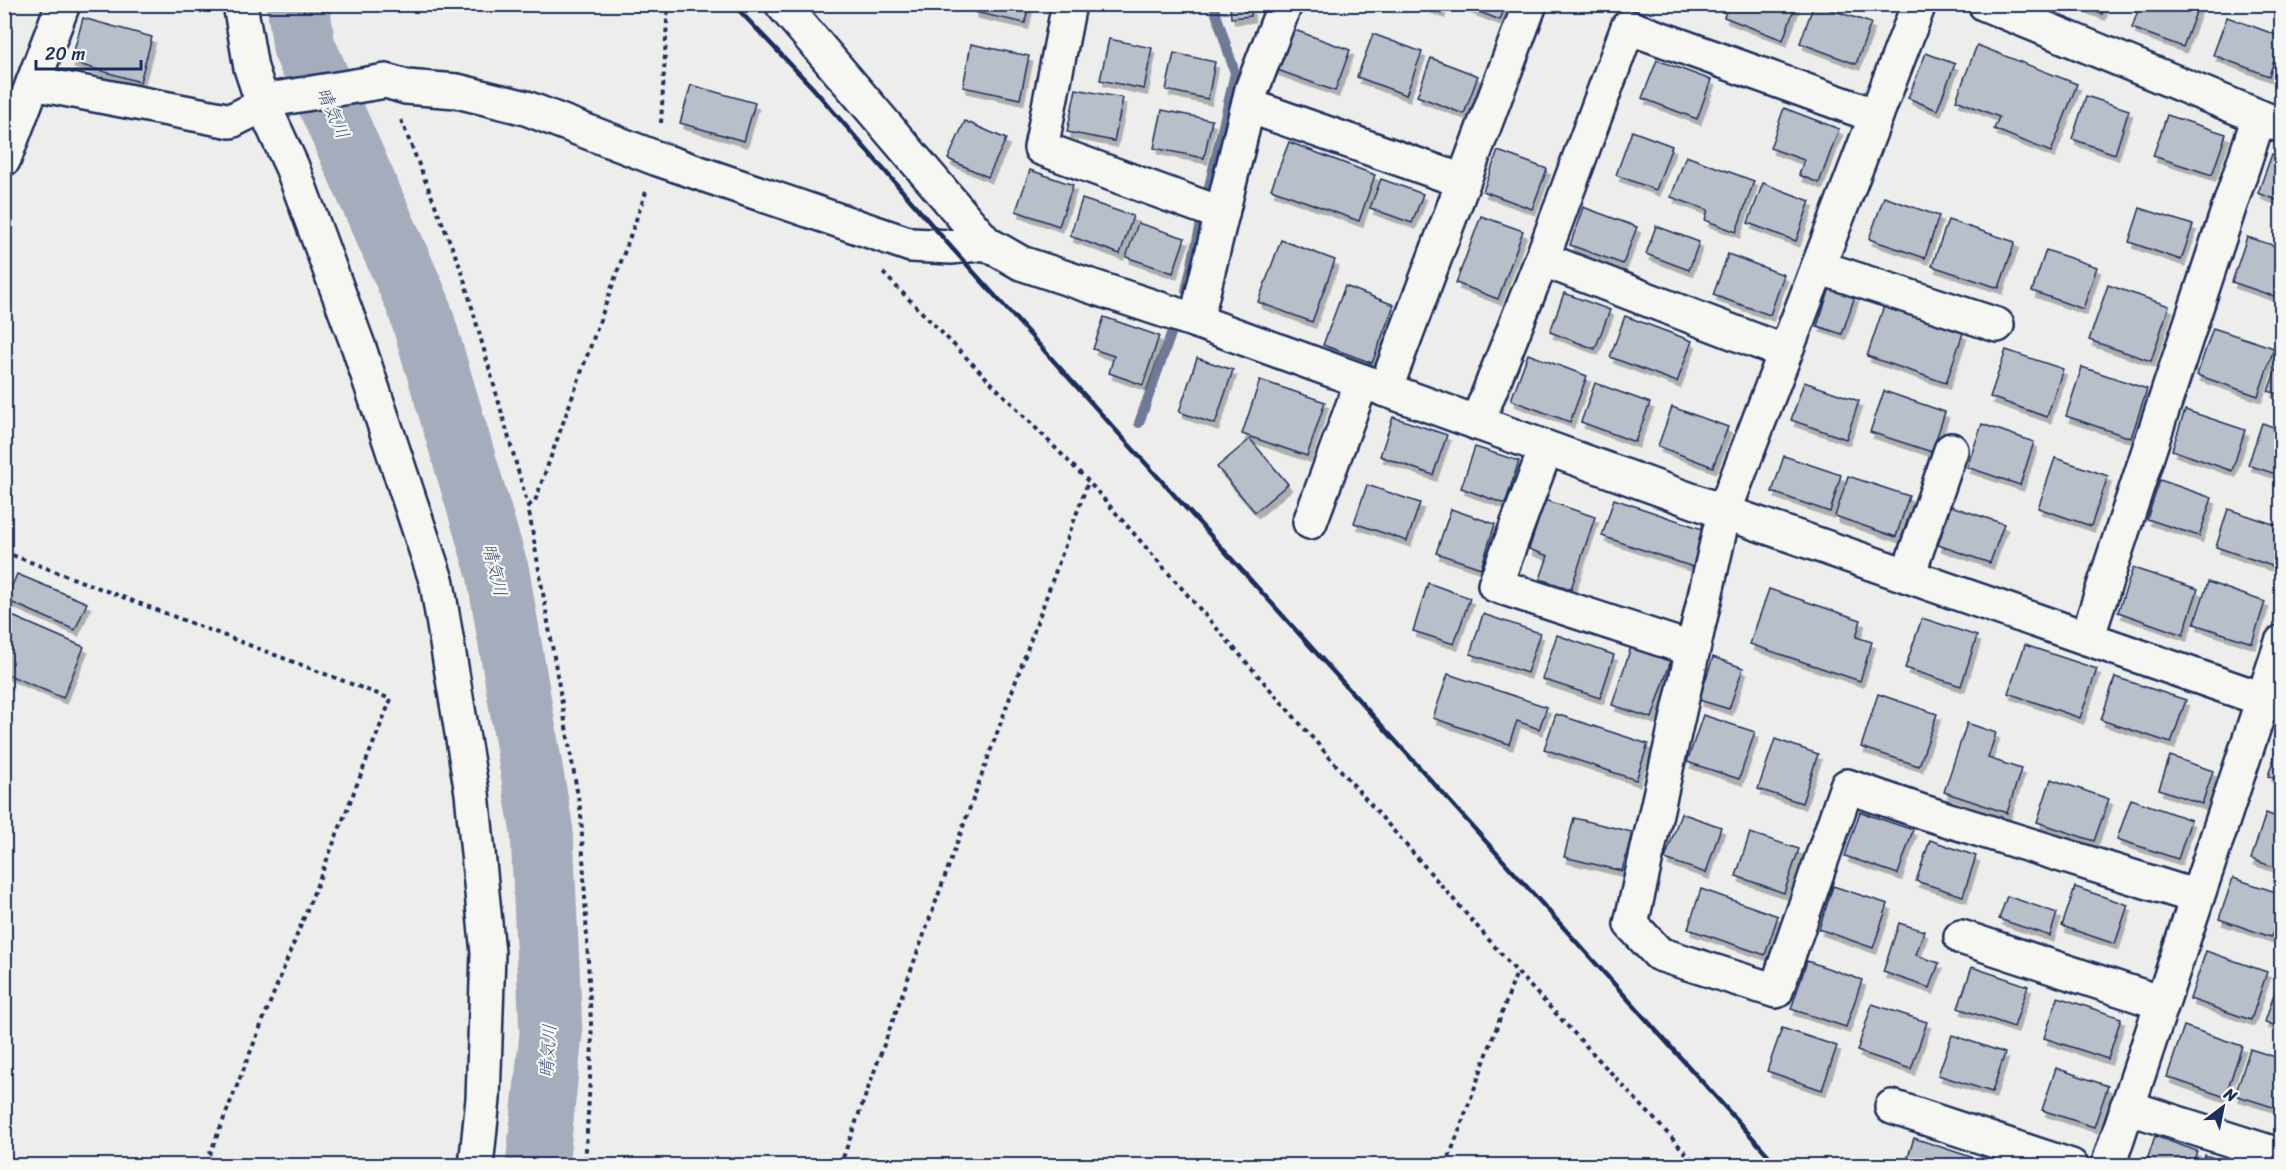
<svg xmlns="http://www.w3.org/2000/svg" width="2286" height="1170" font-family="Sriracha,'Klee One',sans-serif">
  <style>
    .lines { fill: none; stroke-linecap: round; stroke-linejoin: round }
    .stream { stroke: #6e7a96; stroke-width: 10 }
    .river { stroke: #a5acbc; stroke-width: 63 }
    .building { fill: #b9bfc8; stroke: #1b2f5e; stroke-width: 1.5; filter: url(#shadow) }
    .minor-casing { stroke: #1b2f5e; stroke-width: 38 }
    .path { stroke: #1b2f5e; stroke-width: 4; stroke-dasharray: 4.5 4.5; stroke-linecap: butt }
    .minor { stroke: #f6f6f2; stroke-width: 33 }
    .rail { stroke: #1b2f5e; stroke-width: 4.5 }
    .labels { text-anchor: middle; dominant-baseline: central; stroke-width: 4.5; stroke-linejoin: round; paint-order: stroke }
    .water-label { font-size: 18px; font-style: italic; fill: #44547a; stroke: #f6f6f2 }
  </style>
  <defs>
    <filter id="shadow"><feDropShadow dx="3.5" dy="6" stdDeviation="0" flood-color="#0004"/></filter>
  </defs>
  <rect width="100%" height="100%" fill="#edeeec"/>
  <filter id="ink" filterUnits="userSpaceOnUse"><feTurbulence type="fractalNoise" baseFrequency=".0167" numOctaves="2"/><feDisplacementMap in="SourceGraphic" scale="12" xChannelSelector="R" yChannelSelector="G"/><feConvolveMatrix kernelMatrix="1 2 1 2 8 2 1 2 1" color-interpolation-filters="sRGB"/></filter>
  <g filter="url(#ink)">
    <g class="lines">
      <g class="stream">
        <polyline points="1208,191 1235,73 1213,4"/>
        <polyline points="1186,291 1201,223"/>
        <polyline points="1139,423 1171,334"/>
      </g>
      <polyline class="river" points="298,4 304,47 418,304 498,573 542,832 551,1034 537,1166"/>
    </g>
    <g class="building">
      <polygon points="976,4 1029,4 1025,23 974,12"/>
      <polygon points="1230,4 1250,4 1251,16 1231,18"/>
      <polygon points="1421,4 1443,4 1441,12"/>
      <polygon points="1459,4 1506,4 1500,20"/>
      <polygon points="1728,4 1796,4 1783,40 1724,17"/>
      <polygon points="1814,4 1871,23 1856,64 1800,43"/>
      <polygon points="2074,4 2105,4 2102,14"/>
      <polygon points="2140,4 2199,4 2183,47 2132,28"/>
      <polygon points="2227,17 2282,37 2269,76 2213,55"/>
      <polygon points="83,18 152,37 140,82 71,62"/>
      <polygon points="1289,28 1350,50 1335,91 1275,69"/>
      <polygon points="1373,34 1422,52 1406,95 1357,77"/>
      <polygon points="1109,39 1152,48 1144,89 1100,80"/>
      <polygon points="971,44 1029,56 1020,99 963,87"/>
      <polygon points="1977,45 2077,84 2051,152 1994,129 1999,117 1956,100"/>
      <polygon points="1174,53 1215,62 1208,99 1166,90"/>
      <polygon points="1926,53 1955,64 1937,110 1908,98"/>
      <polygon points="1431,58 1478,76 1464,114 1417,96"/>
      <polygon points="1657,60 1711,80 1697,119 1642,98"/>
      <polygon points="691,85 755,103 744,141 680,123"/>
      <polygon points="1076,89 1123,98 1114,141 1067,132"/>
      <polygon points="2086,96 2129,110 2115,154 2072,139"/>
      <polygon points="1784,108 1839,129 1819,183 1799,175 1804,160 1770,148"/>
      <polygon points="1162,110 1212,120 1204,158 1154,148"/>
      <polygon points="2167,115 2226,134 2212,175 2153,156"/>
      <polygon points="965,121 1006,139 988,177 948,159"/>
      <polygon points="1632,131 1672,146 1656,190 1616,175"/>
      <polygon points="1289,142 1375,175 1359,221 1271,189"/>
      <polygon points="1498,151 1547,169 1532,209 1483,191"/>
      <polygon points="2272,154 2282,157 2282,202 2258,193"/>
      <polygon points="1686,156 1754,181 1736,232 1705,220 1708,210 1671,197"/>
      <polygon points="1030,170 1073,185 1059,226 1016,211"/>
      <polygon points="1381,179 1423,194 1412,223 1370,208"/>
      <polygon points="1763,183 1810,201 1796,241 1748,223"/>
      <polygon points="1884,197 1939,216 1925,258 1869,239"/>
      <polygon points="1082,199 1133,216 1120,254 1070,236"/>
      <polygon points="1583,207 1637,227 1623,264 1570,245"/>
      <polygon points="2140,208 2193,225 2181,260 2129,242"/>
      <polygon points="1481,216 1523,231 1498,299 1456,283"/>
      <polygon points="1948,220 2015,242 1999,288 1932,266"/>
      <polygon points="1138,223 1185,238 1173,273 1126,257"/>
      <polygon points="1656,226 1699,242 1689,270 1646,254"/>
      <polygon points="2247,237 2282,248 2282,299 2232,282"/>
      <polygon points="1281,240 1335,260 1312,322 1258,302"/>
      <polygon points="2046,250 2097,267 2083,309 2032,291"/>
      <polygon points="1728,254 1784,275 1770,315 1713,295"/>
      <polygon points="2108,285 2169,306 2151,361 2089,340"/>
      <polygon points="1345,286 1394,305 1372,363 1323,345"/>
      <polygon points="1830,288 1855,296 1842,334 1817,326"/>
      <polygon points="1564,293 1610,310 1595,349 1550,332"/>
      <polygon points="1884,306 1963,333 1946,383 1867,356"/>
      <polygon points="1625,316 1692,341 1677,382 1610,357"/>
      <polygon points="1104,317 1159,336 1143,385 1109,373 1114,356 1093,349"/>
      <polygon points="2213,328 2274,348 2258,396 2197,375"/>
      <polygon points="2006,350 2063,369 2047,417 1990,397"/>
      <polygon points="2282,353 2282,395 2268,391"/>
      <polygon points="1528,354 1587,376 1570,422 1511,400"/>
      <polygon points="1197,358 1233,370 1215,424 1179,412"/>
      <polygon points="2082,367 2147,389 2131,438 2066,416"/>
      <polygon points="1260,380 1325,402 1307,456 1242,434"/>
      <polygon points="1804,382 1859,401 1846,439 1791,420"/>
      <polygon points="1595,383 1650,403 1635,442 1581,422"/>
      <polygon points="1884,391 1945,412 1932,452 1870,432"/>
      <polygon points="1672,407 1728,427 1713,467 1658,446"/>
      <polygon points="2185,410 2245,430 2232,471 2172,450"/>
      <polygon points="1393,417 1447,435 1433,475 1380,456"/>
      <polygon points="2262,423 2282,430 2282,476 2248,465"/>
      <polygon points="1982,424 2034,442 2020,485 1967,467"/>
      <polygon points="1250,439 1288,484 1255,512 1217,467"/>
      <polygon points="1475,447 1519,461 1505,504 1461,488"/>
      <polygon points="1784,456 1841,475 1830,512 1772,492"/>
      <polygon points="2055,458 2108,476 2091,526 2038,508"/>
      <polygon points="1848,476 1909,496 1896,537 1835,516"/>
      <polygon points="2160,480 2212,498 2199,536 2147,519"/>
      <polygon points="1367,485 1420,503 1407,541 1354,523"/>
      <polygon points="1614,499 1705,530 1693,567 1602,536"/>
      <polygon points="1545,500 1595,517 1571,589 1540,579 1548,556 1529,549"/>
      <polygon points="1951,506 2004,524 1990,563 1938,545"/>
      <polygon points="1451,509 1495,524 1481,568 1436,553"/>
      <polygon points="2228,509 2282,527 2282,556 2278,568 2216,547"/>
      <polygon points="2133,568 2198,589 2183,635 2118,612"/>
      <polygon points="17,574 87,603 75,630 6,600"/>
      <polygon points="2208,582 2265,602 2252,643 2194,624"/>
      <polygon points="1428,583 1470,598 1454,644 1413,631"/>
      <polygon points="1769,589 1861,620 1856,637 1872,642 1860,681 1750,644"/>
      <polygon points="1483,614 1540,633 1527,673 1470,654"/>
      <polygon points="10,615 84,647 63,698 4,673 4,627"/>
      <polygon points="1922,618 1977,636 1961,686 1905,668"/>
      <polygon points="1557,635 1614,655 1600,698 1542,679"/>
      <polygon points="2025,645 2097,669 2080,718 2008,693"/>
      <polygon points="1631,647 1671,660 1652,718 1612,705"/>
      <polygon points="1713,657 1743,668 1729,709 1699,700"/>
      <polygon points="1448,674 1547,707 1539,729 1517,721 1509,744 1433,718"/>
      <polygon points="2115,677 2186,700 2171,743 2101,720"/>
      <polygon points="1878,694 1937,714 1919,766 1861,747"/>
      <polygon points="1556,714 1648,744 1636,780 1544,749"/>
      <polygon points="1703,715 1755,732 1739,779 1687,762"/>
      <polygon points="1967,723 1996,733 1988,758 2021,769 2007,813 1944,792"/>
      <polygon points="2281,735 2282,735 2282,781 2268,776"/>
      <polygon points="1775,739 1818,754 1802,803 1758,789"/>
      <polygon points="2170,756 2213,771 2202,804 2159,789"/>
      <polygon points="2051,779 2109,799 2094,841 2037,822"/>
      <polygon points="2131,799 2191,820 2178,859 2117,839"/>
      <polygon points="1860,812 1913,830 1898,874 1845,856"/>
      <polygon points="1681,813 1721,827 1706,873 1665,859"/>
      <polygon points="2266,813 2282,819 2282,870 2251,859"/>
      <polygon points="1574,818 1632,832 1622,871 1564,857"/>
      <polygon points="1750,833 1799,849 1784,893 1736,876"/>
      <polygon points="1930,840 1976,856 1963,896 1916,881"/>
      <polygon points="2233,878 2282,894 2282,907 2271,937 2219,919"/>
      <polygon points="1833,886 1888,904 1873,948 1819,929"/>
      <polygon points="2075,887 2128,905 2115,944 2062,926"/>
      <polygon points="1701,889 1778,916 1765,955 1688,929"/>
      <polygon points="2007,896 2057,913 2050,936 1999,919"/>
      <polygon points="1899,923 1924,931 1916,955 1939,963 1930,988 1883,972"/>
      <polygon points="2206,951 2267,972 2251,1020 2190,999"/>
      <polygon points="1807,961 1862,980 1846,1027 1791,1009"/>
      <polygon points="1972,967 2028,986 2014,1027 1958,1008"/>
      <polygon points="2279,979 2282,980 2282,1028 2265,1022"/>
      <polygon points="2058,997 2121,1018 2108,1059 2044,1038"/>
      <polygon points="1872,1004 1927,1022 1911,1069 1857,1051"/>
      <polygon points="2184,1026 2242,1046 2225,1097 2167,1077"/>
      <polygon points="1782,1028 1837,1046 1822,1090 1767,1071"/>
      <polygon points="1952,1035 2005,1053 1992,1092 1938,1075"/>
      <polygon points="2250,1049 2282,1059 2282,1110 2235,1095"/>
      <polygon points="2056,1068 2108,1086 2094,1127 2042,1110"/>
      <polygon points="2155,1136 2197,1151 2192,1166 2145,1166"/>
      <polygon points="1914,1138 1974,1158 1971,1166 1905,1166"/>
      <polygon points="2205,1155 2237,1166 2201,1166"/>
    </g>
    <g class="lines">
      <g class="minor-casing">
        <g id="minor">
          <polyline points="240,4 251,68 263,104 292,167 359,348 437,583 472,793 488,953 483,1099 476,1166"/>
          <polyline points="782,4 986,243"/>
          <polyline points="1069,4 1041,148 1222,214"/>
          <polyline points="1919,4 1724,512 1631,924 1659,954 1776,991 1847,786 1923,812 2197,897"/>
          <polyline points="1985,4 2282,126"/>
          <polyline points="33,83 231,121 275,99 386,81 406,87 457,91 526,108 658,159 911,245 951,247 986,243 1021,263 1196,321 1724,512 2282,706"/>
          <polyline points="1249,106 1463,181"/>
          <polyline points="4,159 63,4"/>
          <polyline points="1542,259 1785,352"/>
          <polyline points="1818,267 1997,325"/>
          <polyline points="1196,321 1252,89 1285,4"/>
          <polyline points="1385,390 1530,4"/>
          <polyline points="1477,423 1542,259 1628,27 1876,116"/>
          <polyline points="1546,448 1495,585 1691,649"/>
          <polyline points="1310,522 1362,381"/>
          <polyline points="1908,575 1951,450"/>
          <polyline points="2087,638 2259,117"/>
          <polyline points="1961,937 2162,1003"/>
          <polyline points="1892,1107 2071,1166"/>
          <polyline points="2127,1107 2282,1156"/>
          <polyline points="2108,1166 2282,642"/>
        </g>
      </g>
      <g class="path">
        <polyline points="401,120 462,272 528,506 581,814 592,1044 585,1166"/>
        <polyline points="661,123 668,4"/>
        <polyline points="883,273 1088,481 1517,972 1698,1166"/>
        <polyline points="528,506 535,501 646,192"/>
        <polyline points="4,552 391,699 205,1166"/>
        <polyline points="4,1164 9,1166"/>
        <polyline points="840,1166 1088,482"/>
        <polyline points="1446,1166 1517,972"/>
      </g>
      <use href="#minor" class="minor"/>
      <polyline class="rail" points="733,4 812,87 951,247 1778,1166"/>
    </g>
  </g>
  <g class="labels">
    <g class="water-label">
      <text transform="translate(333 113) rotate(66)">晴気川</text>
      <text transform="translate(495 570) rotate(77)">晴気川</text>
      <text transform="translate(548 1051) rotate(-86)">晴気川</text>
    </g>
  </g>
  <rect width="2286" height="1170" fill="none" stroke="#f6f6f2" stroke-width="24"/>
  <rect x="12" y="12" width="2262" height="1146" fill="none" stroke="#1b2f5e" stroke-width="2" filter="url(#ink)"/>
  <g transform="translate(2223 1107) rotate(32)" stroke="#f6f6f2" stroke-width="4.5" paint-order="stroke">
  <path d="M0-4.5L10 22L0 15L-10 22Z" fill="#1b2f5e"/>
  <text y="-9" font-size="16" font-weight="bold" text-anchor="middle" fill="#1b2f5e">N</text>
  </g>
  <path d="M36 60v9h105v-9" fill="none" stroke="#1b2f5e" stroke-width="3"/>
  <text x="45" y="60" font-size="18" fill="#1b2f5e" stroke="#f6f6f2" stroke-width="4.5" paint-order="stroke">20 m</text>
</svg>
